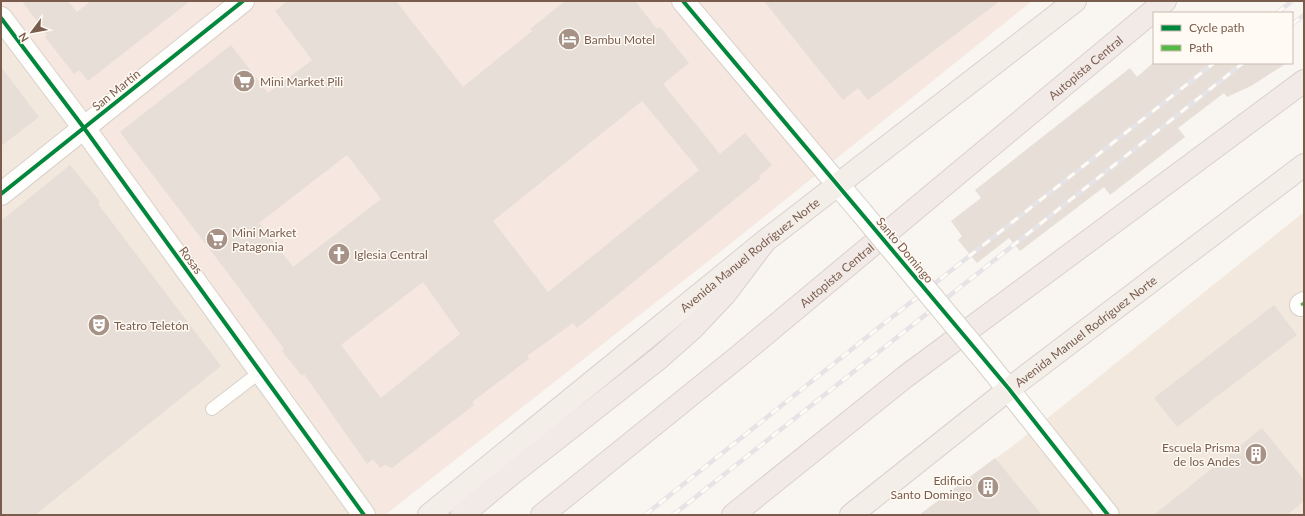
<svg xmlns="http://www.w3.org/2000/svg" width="1305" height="516" font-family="Lato,sans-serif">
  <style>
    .residential { fill: #f2e8de }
    .commercial { fill: #f6e8e1 }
    .building { fill: #e6ded7; fill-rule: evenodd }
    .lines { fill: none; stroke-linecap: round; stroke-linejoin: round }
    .lane-casing { stroke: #d7d1cb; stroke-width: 14 }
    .street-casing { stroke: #d7d1cb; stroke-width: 24 }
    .secondary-casing { stroke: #d9d2cb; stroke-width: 24 }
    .primary-casing { stroke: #dad1cc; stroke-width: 24 }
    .highway-casing { stroke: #dad1cc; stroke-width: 24 }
    .lane { stroke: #fefefd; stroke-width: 12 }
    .street { stroke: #fefefd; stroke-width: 22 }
    .secondary { stroke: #fefefd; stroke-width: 22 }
    .primary { stroke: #f3eee8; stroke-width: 22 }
    .highway { stroke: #f2eae7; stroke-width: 22 }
    .rail-casing { stroke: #e6e3e7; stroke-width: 4.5 }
    .rail { stroke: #fffaf3; stroke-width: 3; stroke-dasharray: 9; stroke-linecap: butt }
    .secondary-bridge-casing { stroke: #d9d2cb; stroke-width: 24; stroke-linecap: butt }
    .secondary-bridge { stroke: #fefefd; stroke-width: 22 }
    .quiet { stroke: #58b947; stroke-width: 3; stroke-dasharray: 6 3; stroke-linecap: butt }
    .cycleway-casing { stroke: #fffaf3; stroke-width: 6 }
    .cycleway { stroke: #00873e; stroke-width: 4 }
    .labels { text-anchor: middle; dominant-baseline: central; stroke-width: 3; stroke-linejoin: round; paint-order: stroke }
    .poi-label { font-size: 12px; fill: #7a5c4d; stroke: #fffaf3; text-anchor: start }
    .street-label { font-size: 12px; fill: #7a5c4d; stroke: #fffaf3 }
  </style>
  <rect width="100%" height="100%" fill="#f9f5f0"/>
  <g class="residential">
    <polygon points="1,2 382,515 1,515"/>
    <polygon points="1304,212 1304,515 919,515 1014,445"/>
  </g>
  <polygon class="commercial" points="1,1 1032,1 739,237 385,515 382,515"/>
  <g class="building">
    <polygon points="22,1 68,1 77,12 91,1 190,1 88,81 79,70 74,74 45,37 47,35"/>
    <path d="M 287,1 L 396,1 L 463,87 L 532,31 L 530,29 L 565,1 L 635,1 L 657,29 L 660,27 L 689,63 L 663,84 L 720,154 L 745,133 L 772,165 L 759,176 L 761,178 L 577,328 L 573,323 L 527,356 L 529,359 L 472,402 L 474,405 L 392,468 L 385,465 L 380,468 L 373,459 L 367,464 L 304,374 L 302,376 L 282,351 L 284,349 L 227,272 L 120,132 L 231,45 L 268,93 L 312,60 L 275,11 ZM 642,101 L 699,170 L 548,292 L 493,221 ZM 347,155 L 381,199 L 293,267 L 259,223 ZM 423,282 L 460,334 L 381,398 L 341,345 Z"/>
    <polygon points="764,1 1000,1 868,100 858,88 843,100"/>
    <polygon points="1153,63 1287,63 1251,86 1227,97 1224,93 1178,128 1185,137 1110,195 1104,187 1020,251 1009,238 977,263 958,240 962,236 951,221 981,198 975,190 1130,68 1137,77"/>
    <polygon points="1,67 39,117 1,146"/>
    <polygon points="70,165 100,202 98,204 221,366 35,515 1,515 1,221"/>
    <polygon points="1274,305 1297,335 1177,427 1154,398"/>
    <polygon points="1262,428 1304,480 1304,501 1287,515 1154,515"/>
    <polygon points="995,458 1042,515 919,515"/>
  </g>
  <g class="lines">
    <g class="lane-casing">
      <polyline id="lane" points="212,409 260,372"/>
    </g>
    <g class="street-casing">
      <g id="street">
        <polyline points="683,1 839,186"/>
        <polyline points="1,18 84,128 364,515"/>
        <polyline points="1301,305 1304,303"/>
      </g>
    </g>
    <g class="secondary-casing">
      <g id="secondary">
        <polyline points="839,186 862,213"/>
        <polyline points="1,194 243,1"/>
        <polyline points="987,363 1108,515"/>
      </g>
    </g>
    <g class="primary-casing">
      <g id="primary">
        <path id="s1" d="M 429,515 L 765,241 L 1075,1"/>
        <path id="s2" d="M 851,515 L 1009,389 L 1304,165"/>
      </g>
    </g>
    <g class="highway-casing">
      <g id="highway">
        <polyline points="462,515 509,476 658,359 692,329 725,294 765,241"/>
        <path id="s3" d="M 542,515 L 739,356 L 1165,1"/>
        <polyline points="733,515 905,377 1304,81"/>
      </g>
    </g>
    <use href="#lane" class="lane"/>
    <use href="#street" class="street"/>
    <use href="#secondary" class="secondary"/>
    <use href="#primary" class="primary"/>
    <use href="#highway" class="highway"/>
    <g class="rail-casing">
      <g id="rail">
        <polyline points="1277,13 1292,1"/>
        <polyline points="1292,24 1304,15"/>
        <polyline points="645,515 882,325 1214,63"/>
        <polyline points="673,515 1243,63"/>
      </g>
    </g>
    <use href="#rail" class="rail"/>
    <g class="secondary-bridge-casing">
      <polyline id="secondary-bridge" points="862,213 987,363"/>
    </g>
    <use href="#secondary-bridge" class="secondary-bridge"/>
    <polyline class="quiet" points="1301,305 1304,303"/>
    <g class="cycleway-casing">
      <g id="cycleway">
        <polyline points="683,1 1009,389 1108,515"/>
        <polyline points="1,18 84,128 364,515"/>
        <polyline points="1,194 243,1"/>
      </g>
    </g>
    <use href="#cycleway" class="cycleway"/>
  </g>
  <defs>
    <g id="hotel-disc" transform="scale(1.15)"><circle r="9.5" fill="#a69286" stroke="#fffaf3"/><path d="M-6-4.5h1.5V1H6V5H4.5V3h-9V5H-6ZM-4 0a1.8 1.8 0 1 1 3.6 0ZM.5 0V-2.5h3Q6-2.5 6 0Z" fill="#fff"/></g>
    <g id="supermarket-disc" transform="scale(1.15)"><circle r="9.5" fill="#a69286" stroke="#fffaf3"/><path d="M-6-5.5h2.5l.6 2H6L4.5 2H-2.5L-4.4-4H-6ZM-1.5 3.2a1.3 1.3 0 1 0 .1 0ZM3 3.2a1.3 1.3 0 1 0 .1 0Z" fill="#fff"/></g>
    <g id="church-disc" transform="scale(1.15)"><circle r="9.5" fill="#a69286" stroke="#fffaf3"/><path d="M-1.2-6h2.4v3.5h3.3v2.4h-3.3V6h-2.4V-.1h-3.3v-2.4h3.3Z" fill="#fff"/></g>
    <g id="theatre-disc" transform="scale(1.15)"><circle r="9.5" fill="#a69286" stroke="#fffaf3"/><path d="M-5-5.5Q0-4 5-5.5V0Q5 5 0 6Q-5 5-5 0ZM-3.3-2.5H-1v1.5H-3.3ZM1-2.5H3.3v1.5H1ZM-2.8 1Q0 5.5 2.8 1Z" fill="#fff"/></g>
    <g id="building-disc" transform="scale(1.15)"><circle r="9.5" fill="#a69286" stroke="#fffaf3"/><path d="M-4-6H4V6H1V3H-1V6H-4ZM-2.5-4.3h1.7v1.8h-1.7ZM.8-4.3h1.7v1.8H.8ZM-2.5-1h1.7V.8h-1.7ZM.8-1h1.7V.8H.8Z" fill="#fff"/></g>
  </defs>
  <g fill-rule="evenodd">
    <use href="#hotel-disc" x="569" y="39"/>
    <use href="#supermarket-disc" x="244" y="81"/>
    <use href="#supermarket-disc" x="217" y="239"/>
    <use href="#church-disc" x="339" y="254"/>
    <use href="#theatre-disc" x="99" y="325"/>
    <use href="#building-disc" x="1256" y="454"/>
    <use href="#building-disc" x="988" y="487"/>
  </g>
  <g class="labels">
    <g class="poi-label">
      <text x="584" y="39">Bambu Motel</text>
      <text x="260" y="81">Mini Market Pili</text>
      <text x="232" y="232">Mini Market<tspan x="232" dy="14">Patagonia</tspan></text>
      <text x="354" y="254">Iglesia Central</text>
      <text x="114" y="325">Teatro Teletón</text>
      <text x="1240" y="447" text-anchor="end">Escuela Prisma<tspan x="1240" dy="14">de los Andes</tspan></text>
      <text x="972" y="480" text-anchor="end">Edificio<tspan x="972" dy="14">Santo Domingo</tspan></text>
    </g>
    <g class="street-label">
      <text stroke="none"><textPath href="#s3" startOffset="704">Autopista Central</textPath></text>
      <text transform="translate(116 90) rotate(-39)">San Martín</text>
      <text transform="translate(905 250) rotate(50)">Santo Domingo</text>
      <text stroke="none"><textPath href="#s1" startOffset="413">Avenida Manuel Rodríguez Norte</textPath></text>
      <text transform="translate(191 260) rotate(54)">Rosas</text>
      <text stroke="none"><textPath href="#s3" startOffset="380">Autopista Central</textPath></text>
      <text stroke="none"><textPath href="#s2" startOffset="298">Avenida Manuel Rodríguez Norte</textPath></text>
    </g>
  </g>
  <rect width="1305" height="516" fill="none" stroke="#7a5c4d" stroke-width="4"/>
  <rect x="1153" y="12" width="140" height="52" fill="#fffaf3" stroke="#cabbb1"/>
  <rect x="1161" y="25" width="20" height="6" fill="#00873e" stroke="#cabbb1"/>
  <text x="1189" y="32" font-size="12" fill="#7a5c4d">Cycle path</text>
  <rect x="1161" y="45" width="20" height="6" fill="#58b947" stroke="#cabbb1"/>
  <text x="1189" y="52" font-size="12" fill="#7a5c4d">Path</text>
  <g transform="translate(32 32) rotate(238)" stroke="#fffaf3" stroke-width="3" paint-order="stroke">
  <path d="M0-3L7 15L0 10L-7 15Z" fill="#7a5c4d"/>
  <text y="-6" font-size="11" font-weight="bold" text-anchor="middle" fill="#7a5c4d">N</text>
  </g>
</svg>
